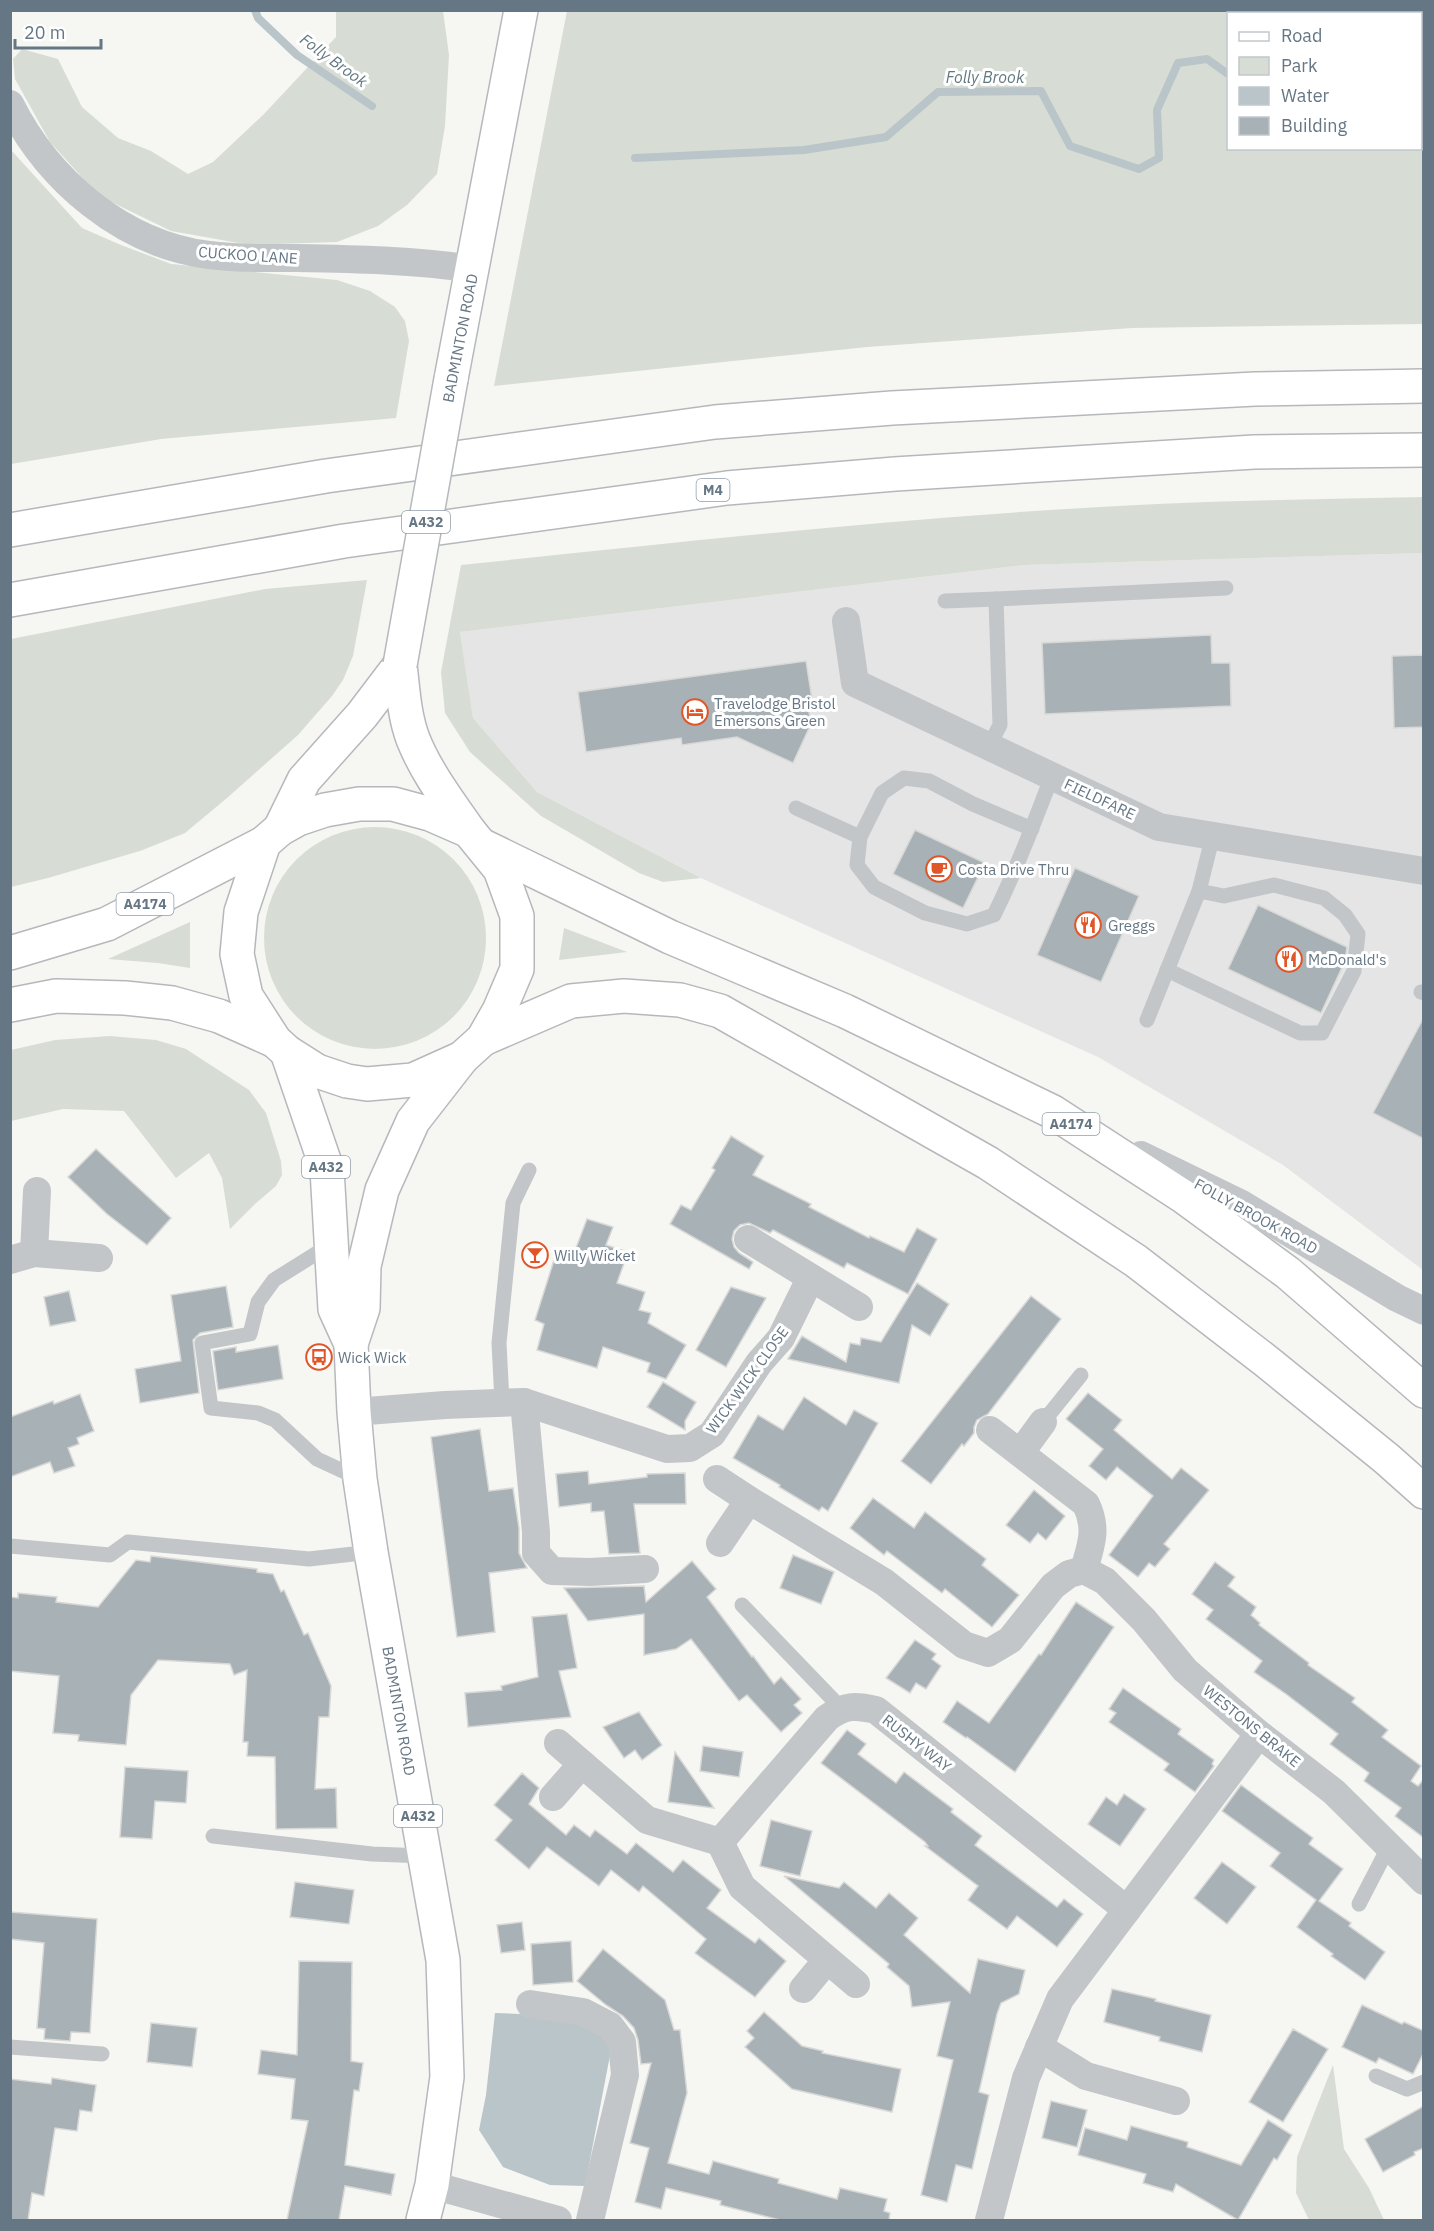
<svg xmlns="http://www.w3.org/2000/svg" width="1434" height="2231" font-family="'IBM Plex Sans',sans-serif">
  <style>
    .built { fill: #e4e5e4 }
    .green { fill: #d7ddd4; fill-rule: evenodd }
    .water { fill: #b9c5c9 }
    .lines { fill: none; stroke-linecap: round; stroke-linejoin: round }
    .stream { stroke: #b9c5c9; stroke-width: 8 }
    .building { fill: #a8b1b6; stroke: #d8d8d6; stroke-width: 1.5 }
    .primary-casing { stroke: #b5b9bd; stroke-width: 36 }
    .highway-casing { stroke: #b5b8bb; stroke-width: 36 }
    .lane { stroke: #c2c6c9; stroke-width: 15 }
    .street { stroke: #c2c6c9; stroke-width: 28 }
    .primary { stroke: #fff; stroke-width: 33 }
    .highway { stroke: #fff; stroke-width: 33 }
    .primary-bridge-casing { stroke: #b5b9bd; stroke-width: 36; stroke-linecap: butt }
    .primary-bridge { stroke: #fff; stroke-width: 33 }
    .labels { text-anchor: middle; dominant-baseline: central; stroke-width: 6; stroke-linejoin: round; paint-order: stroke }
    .shield { fill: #fff; stroke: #939fa9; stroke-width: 1.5 }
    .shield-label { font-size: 14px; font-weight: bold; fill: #657684 }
    .street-label { font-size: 15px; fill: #657684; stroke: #fff }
    .poi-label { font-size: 15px; fill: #657684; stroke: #fff; text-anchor: start }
    .water-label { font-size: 16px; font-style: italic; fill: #617780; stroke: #fff }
  </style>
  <rect width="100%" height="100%" fill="#f6f6f3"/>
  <polygon class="built" points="1423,553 1423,1270 1283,1165 1098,1057 701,878 537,792 473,718 460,632 1024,565"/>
  <g class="green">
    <polygon points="336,11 443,11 449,55 445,126 437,174 407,205 378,226 337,242 250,245 171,231 99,196 50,142 15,79 13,59 22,49 58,59 82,107 118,138 151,151 188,174 213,162 264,114 336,37"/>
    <path d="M 567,11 L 1423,11 L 1423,324 L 1132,328 L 867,347 L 494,386 ZM 1228,14 L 1420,14 L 1420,148 L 1228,148 Z"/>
    <polygon points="11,150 82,228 121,245 171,264 337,280 370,291 395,307 405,321 409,341 396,418 161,439 11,464"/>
    <path d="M 1423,497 L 1423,553 L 1024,565 L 460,632 L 473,718 L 537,792 L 701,878 L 663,882 L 639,873 L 541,816 L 470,752 L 445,713 L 441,672 L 461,565 C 692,541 924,515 1157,504 C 1246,500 1335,499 1423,497 Z"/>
    <polygon points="367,580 353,656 343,680 332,696 298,735 227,798 185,833 140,851 48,878 11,887 11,639 265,589"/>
    <circle cx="375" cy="938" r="111"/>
    <polygon points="190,922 190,968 158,963 108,959"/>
    <polygon points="564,928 627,952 559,960"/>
    <polygon points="110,1036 156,1040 186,1049 249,1090 266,1113 281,1161 282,1175 276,1186 255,1204 230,1229 222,1178 209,1153 176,1178 124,1111 63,1109 11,1121 11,1050 55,1040"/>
    <polygon points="1333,2065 1344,2149 1369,2188 1384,2220 1309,2220 1296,2193 1297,2157"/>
  </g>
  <polygon class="water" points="495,2013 569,2016 602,2033 611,2050 585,2186 550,2185 503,2167 479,2130 486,2095"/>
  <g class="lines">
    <g class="stream">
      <polyline points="255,10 258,18 297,55 372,106"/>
      <polyline points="1370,14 1372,11 1407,14"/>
      <polyline points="1420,33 1424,40"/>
      <polyline points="635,158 804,150 886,137 938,92 1041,91 1070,146 1139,169 1159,158 1157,110 1178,63 1207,59 1228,74"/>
    </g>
  </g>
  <g class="building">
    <polygon points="1211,635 1212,663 1230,663 1231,706 1045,714 1042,643"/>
    <polygon points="1424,655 1424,727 1394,728 1392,656"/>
    <polygon points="806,661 812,699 807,700 811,724 793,763 737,737 682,745 681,738 586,752 578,692"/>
    <polygon points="915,830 985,863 963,908 893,874"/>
    <polygon points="1075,868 1139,896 1101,982 1037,955"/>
    <polygon points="1258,905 1347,947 1345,961 1321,1013 1228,969"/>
    <polygon points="1424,1017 1424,1139 1373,1113"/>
    <polygon points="731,1136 764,1156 753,1175 811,1204 809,1207 869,1238 870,1236 904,1252 917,1228 937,1239 908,1294 847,1263 844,1268 773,1230 770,1233 749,1223 740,1225 734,1231 732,1239 734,1247 739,1253 753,1262 749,1269 670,1224 681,1205 691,1210 715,1170 712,1168"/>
    <polygon points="96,1149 171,1218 147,1245 107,1214 68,1177"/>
    <polygon points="587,1219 613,1227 606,1245 628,1252 617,1283 645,1292 639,1310 651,1313 648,1323 686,1345 666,1379 647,1372 650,1363 603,1347 597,1368 537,1350 544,1324 535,1320 555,1257 571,1261"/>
    <polygon points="917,1283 949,1304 930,1336 912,1325 899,1383 788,1359 802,1336 846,1362 850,1343 860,1345 861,1338 881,1342"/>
    <polygon points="226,1286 233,1327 200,1333 193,1340 199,1393 140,1403 135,1369 181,1361 171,1295"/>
    <polygon points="731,1287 766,1298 726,1367 696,1350"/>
    <polygon points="69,1291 76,1321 50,1326 44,1297"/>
    <polygon points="1031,1296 1061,1319 988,1414 977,1420 974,1427 974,1433 964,1446 962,1444 931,1484 901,1461"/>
    <polygon points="278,1345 283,1379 218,1390 213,1351 236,1347 236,1352"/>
    <polygon points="663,1382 696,1402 685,1421 685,1430 647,1407"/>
    <polygon points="1088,1393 1122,1420 1114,1430 1172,1479 1181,1468 1209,1490 1164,1544 1170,1549 1155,1567 1149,1563 1138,1577 1109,1555 1153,1496 1117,1467 1106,1480 1089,1466 1103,1449 1066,1419"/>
    <polygon points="80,1394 94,1431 77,1438 79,1444 68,1448 75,1466 54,1473 50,1462 10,1477 10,1417 53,1401 54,1404"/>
    <polygon points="804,1397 846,1425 854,1410 878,1423 828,1511 822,1507 819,1511 779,1487 780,1485 733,1458 758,1415 783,1430"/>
    <polygon points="480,1429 489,1491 513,1488 519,1528 519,1553 527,1568 489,1573 495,1632 457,1637 431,1437"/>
    <polygon points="588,1471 589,1484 647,1477 647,1474 685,1473 686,1504 634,1504 640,1553 609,1554 604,1511 591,1512 591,1503 559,1507 556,1474"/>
    <polygon points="1034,1490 1065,1516 1046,1540 1038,1533 1030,1543 1006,1525"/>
    <polygon points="873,1498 914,1528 925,1512 986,1559 982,1565 1019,1595 992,1627 945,1589 942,1593 887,1551 884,1555 850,1528"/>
    <polygon points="793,1555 834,1572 821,1604 780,1588"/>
    <polygon points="151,1556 257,1569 257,1572 273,1574 281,1592 284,1590 304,1635 308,1633 331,1686 329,1717 319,1717 315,1789 336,1788 337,1828 276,1829 275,1757 247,1756 248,1742 243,1742 247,1670 234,1675 230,1664 158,1660 131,1695 126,1745 78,1741 79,1735 53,1733 59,1676 10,1671 10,1597 18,1598 18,1593 57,1597 56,1602 98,1607 136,1560 150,1562"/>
    <polygon points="692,1561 716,1589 707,1597 752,1657 753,1656 774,1684 781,1677 801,1699 794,1705 802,1713 781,1732 747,1695 739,1701 691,1639 676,1649 644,1655 644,1614 588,1621 564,1588 644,1586 646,1602"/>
    <polygon points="1215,1562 1235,1577 1228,1586 1256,1607 1251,1615 1260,1623 1259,1625 1309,1663 1308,1665 1355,1698 1352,1702 1388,1730 1382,1737 1421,1766 1411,1781 1418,1786 1424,1779 1424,1838 1395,1816 1401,1808 1364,1781 1369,1773 1330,1744 1338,1734 1286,1694 1254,1672 1262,1661 1206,1619 1213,1610 1192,1594"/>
    <polygon points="1076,1602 1114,1627 1015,1772 967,1737 966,1738 943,1722 957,1701 989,1723 1039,1654 1041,1655"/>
    <polygon points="567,1614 577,1668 559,1671 571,1717 468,1727 465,1693 502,1690 501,1686 538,1677 532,1617"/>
    <polygon points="915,1640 936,1654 932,1659 941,1666 926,1689 916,1683 910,1693 886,1678"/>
    <polygon points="1123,1688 1181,1729 1178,1734 1214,1760 1212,1764 1214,1766 1195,1792 1164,1770 1169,1764 1109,1722 1116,1713 1109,1709"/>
    <polygon points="639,1712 662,1745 642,1760 635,1750 624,1758 603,1727"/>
    <polygon points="847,1730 866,1744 858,1754 896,1783 904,1772 953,1809 951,1812 982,1836 975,1845 1057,1907 1064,1899 1083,1914 1057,1947 1017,1916 1007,1929 968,1900 978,1886 925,1846 928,1846 925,1842 821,1763"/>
    <polygon points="703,1746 743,1752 739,1777 700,1771"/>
    <polygon points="675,1752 714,1808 668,1802"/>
    <polygon points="125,1767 188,1771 186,1803 155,1801 152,1839 120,1837"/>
    <polygon points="522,1773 539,1788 529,1804 566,1835 574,1825 590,1837 595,1830 627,1854 636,1843 673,1872 683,1860 721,1890 707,1908 755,1943 759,1938 786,1961 755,1997 695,1953 706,1939 643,1886 639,1892 611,1870 599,1886 547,1847 529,1869 495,1840 512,1820 494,1805"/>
    <polygon points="1241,1785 1313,1838 1309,1844 1343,1869 1319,1901 1351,1923 1349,1926 1385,1952 1365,1980 1331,1956 1333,1954 1297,1927 1316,1900 1270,1866 1280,1853 1222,1811"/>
    <polygon points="1124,1794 1146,1809 1120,1846 1088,1824 1106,1797 1117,1805"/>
    <polygon points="771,1820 812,1831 800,1876 760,1866"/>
    <polygon points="1222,1862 1256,1887 1227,1924 1194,1898"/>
    <polygon points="784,1876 839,1888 844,1882 876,1908 889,1893 918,1918 904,1935 970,1993 978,1959 1025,1970 1019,1994 1001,2003 997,2014 979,2092 989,2095 972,2169 956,2165 947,2202 921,2195 953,2060 937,2056 950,2002 912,2007 909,1986 887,1967 889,1964"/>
    <polygon points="295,1882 354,1890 349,1924 290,1917"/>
    <polygon points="10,1912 97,1919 90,2033 71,2032 70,2041 44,2039 45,2029 37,2028 44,1943 10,1939"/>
    <polygon points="522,1922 525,1950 501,1953 497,1925"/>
    <polygon points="571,1941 573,1982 533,1985 531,1944"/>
    <polygon points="603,1949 665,2000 674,2030 680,2030 687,2093 668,2163 709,2174 713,2161 779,2179 778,2183 837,2199 840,2188 887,2199 884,2211 890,2213 889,2220 780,2220 720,2205 721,2201 666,2188 661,2209 635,2202 649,2148 630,2143 651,2063 641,2064 638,2040 634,2028 623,2016 606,2005 577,1981"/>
    <polygon points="299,1961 352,1962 351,2061 363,2063 359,2091 354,2090 345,2165 395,2174 391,2195 345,2186 339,2220 287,2220 308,2121 291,2119 295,2079 258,2074 261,2050 297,2055"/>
    <polygon points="1112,1989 1156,1999 1155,2001 1211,2015 1202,2052 1159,2041 1160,2037 1104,2022"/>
    <polygon points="1362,2005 1402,2024 1404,2022 1424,2031 1424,2052 1413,2074 1379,2058 1376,2063 1342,2047"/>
    <polygon points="764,2012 802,2046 823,2051 822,2053 901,2069 892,2112 792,2089 745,2047 754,2038 747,2031"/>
    <polygon points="151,2023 197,2028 192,2067 147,2062"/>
    <polygon points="1293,2029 1328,2049 1283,2122 1249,2102"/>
    <polygon points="52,2078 96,2085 92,2112 80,2110 77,2131 55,2128 44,2196 32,2193 28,2220 10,2220 10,2079 51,2084"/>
    <polygon points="1051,2101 1087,2110 1077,2147 1042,2138"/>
    <polygon points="1424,2106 1424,2148 1414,2152 1415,2155 1383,2172 1365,2139"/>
    <polygon points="1268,2120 1292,2135 1277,2160 1274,2158 1238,2220 1176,2184 1173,2192 1143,2183 1146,2174 1078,2155 1085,2128 1127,2140 1131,2126 1188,2142 1187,2147 1241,2165"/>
  </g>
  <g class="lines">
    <g class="primary-casing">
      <g id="primary">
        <polyline points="451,379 521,10"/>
        <path d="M 400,665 C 403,689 404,715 413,739 C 426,772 449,802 469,831"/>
        <polyline points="280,829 304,780 362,715 400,665"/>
        <polyline points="287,1052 327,1169 335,1309 351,1344"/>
        <polyline points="423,2220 432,2185 447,2077 443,1960 371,1552 360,1479 354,1412 351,1344 363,1308 364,1266 382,1190 413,1121 462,1058"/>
      </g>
    </g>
    <g class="highway-casing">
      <g id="highway">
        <polyline points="10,530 326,476 715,422 892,408 1255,389 1424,386"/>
        <polyline points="10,600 344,541 727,488 895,474 1254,452 1424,450"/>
        <polygon points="359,804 393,804 430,814 469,831 500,869 517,916 517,969 499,1011 483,1039 462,1058 413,1080 367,1084 347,1081 317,1071 287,1052 275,1041 246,996 237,954 241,912 264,843 280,829 298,819 325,810"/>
        <polyline points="483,846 670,937 845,1011 1053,1112 1184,1197 1288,1273 1424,1391"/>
        <polyline points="10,953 107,924 264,843"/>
        <polyline points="10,1005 56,996 125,998 172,1003 219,1016 275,1041"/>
        <polyline points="483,1039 571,1001 624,996 680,1000 720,1011 988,1163 1136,1261 1266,1361 1387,1459 1424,1492"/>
      </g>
    </g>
    <g class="lane">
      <polyline points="945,601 996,599"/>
      <polyline points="989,746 1000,725 996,599 1226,588"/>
      <polyline points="796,808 860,837"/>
      <path d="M 1032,829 L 973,804 L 929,781 L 904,778 L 882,793 L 860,837 L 857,865 L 874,887 L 925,913 L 967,924 L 994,915 C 1016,870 1034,823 1052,776"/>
      <polyline points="1167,970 1300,1033 1322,1033 1354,971 1358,934 1345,915 1324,898 1274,885 1224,896 1199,891"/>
      <polyline points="1421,992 1424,993"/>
      <polyline points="1147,1020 1199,891 1213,835"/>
      <polyline points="333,1243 274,1280 258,1302 250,1334 202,1343 211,1408 258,1413 275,1420 317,1459 360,1479"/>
      <polyline points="502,1402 499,1343 513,1203 529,1170"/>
      <polyline points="1043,1422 1081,1375"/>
      <polyline points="10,1546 110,1555 128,1542 309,1559 371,1552"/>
      <polyline points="742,1605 841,1708"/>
      <polyline points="213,1836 372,1854 426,1856"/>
      <polyline points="1359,1904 1389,1846"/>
      <polyline points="10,2047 102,2054"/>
      <polyline points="1376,2076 1407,2089 1424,2082"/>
    </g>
    <g class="street">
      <path d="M 10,104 C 48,180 122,244 209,255 C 238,259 267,258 296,258 C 355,259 414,260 473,269"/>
      <polyline points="846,621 855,683 1159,827 1424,871"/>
      <polyline points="1141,1155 1240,1203 1397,1298 1424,1311"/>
      <polyline points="748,1239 859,1307"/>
      <polyline points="34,1253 37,1191"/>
      <polyline points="10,1260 34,1253 99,1258"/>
      <polyline points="524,1402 536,1532 536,1553 552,1571 590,1572 645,1569"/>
      <polyline points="354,1412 445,1405 524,1402 667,1449 690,1448 712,1434 759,1363 781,1338 810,1279"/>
      <path d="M 990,1430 L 1086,1504 C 1098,1529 1091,1545 1084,1570"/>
      <polyline points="1021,1452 1043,1422"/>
      <polyline points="717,1479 749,1500 884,1582 964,1645 988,1653 1010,1640 1053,1586 1069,1574 1084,1570 1105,1581 1144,1620 1185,1670 1259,1734 1334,1792 1424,1881"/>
      <polyline points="720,1543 749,1500"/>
      <polyline points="558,1743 647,1820 720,1842"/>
      <polyline points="553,1797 582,1764"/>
      <path d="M 856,1984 L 742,1887 L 720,1842 L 827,1718 C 845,1705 855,1705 876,1710 L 1127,1910"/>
      <polyline points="803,1989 827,1960"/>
      <polyline points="530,2004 583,2012 610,2026 622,2042 625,2075 590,2220"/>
      <polyline points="1039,2047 1086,2076 1176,2101"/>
      <polyline points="432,2185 558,2220"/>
      <polyline points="989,2220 1026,2078 1060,1999 1259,1734"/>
    </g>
    <use href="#primary" class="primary"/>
    <use href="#highway" class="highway"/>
    <g class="primary-bridge-casing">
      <polyline id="primary-bridge" points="400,665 451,379"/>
    </g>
    <use href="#primary-bridge" class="primary-bridge"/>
  </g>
  <defs>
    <g id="hotel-ring" transform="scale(1.35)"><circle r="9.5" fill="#fff" stroke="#e15628" stroke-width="1.5"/><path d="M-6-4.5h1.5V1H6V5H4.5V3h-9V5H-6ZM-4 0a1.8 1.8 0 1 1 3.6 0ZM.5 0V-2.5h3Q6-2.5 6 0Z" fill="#e15628"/></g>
    <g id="cafe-ring" transform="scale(1.35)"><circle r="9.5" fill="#fff" stroke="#e15628" stroke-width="1.5"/><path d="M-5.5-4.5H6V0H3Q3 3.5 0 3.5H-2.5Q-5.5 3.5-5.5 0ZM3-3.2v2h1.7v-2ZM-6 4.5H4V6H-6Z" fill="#e15628"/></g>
    <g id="restaurant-ring" transform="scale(1.35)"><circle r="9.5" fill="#fff" stroke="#e15628" stroke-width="1.5"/><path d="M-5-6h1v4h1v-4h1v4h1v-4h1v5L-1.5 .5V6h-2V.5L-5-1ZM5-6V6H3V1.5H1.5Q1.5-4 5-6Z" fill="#e15628"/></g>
    <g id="bar-ring" transform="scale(1.35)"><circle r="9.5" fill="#fff" stroke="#e15628" stroke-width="1.5"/><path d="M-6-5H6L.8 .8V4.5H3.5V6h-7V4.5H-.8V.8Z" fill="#e15628"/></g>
    <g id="bus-ring" transform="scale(1.35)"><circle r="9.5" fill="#fff" stroke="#e15628" stroke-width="1.5"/><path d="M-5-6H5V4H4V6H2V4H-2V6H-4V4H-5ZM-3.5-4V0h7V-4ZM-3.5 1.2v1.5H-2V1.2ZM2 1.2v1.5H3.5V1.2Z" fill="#e15628"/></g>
  </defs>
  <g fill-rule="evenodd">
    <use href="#hotel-ring" x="695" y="712"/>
    <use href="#cafe-ring" x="939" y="869"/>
    <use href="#restaurant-ring" x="1088" y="925"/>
    <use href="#restaurant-ring" x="1289" y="959"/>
    <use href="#bar-ring" x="535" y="1255"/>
    <use href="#bus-ring" x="319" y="1357"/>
  </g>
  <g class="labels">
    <g class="shield">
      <rect x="696.5" y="479" width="33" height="22" rx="4.5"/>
      <rect x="402" y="511" width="48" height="22" rx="4.5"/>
      <rect x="116.5" y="893" width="57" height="22" rx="4.5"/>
      <rect x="1042.5" y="1113" width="57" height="22" rx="4.5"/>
      <rect x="302" y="1156" width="48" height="22" rx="4.5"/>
      <rect x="394" y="1805" width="48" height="22" rx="4.5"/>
    </g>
    <g class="shield-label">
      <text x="713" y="490">M4</text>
      <text x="426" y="522">A432</text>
      <text x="145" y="904">A4174</text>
      <text x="1071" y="1124">A4174</text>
      <text x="326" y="1167">A432</text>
      <text x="418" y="1816">A432</text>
    </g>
    <g class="street-label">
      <text transform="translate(248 255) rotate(4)">CUCKOO LANE</text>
      <text transform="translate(460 338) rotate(-79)">BADMINTON ROAD</text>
      <text transform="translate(1100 799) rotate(25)">FIELDFARE</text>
      <text transform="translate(1256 1216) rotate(29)">FOLLY BROOK ROAD</text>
      <text transform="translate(747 1380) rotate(-54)">WICK WICK CLOSE</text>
      <text transform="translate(399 1711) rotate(80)">BADMINTON ROAD</text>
      <text transform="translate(1252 1726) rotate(39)">WESTONS BRAKE</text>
      <text transform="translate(917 1743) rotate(38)">RUSHY WAY</text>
    </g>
    <g class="poi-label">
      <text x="714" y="703">Travelodge Bristol<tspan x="714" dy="17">Emersons Green</tspan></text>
      <text x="958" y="869">Costa Drive Thru</text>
      <text x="1108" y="925">Greggs</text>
      <text x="1308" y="959">McDonald's</text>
      <text x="554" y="1255">Willy Wicket</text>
      <text x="338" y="1357">Wick Wick</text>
    </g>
    <g class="water-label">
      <text transform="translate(334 60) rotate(36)">Folly Brook</text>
      <text x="985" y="77">Folly Brook</text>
    </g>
  </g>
  <rect width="1434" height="2231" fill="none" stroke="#657684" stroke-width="24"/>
  <rect x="1227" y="12" width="195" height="138" fill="#ffffff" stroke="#c1c8ce" stroke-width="1.5"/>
  <rect x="1239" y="32" width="30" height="9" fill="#ffffff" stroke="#c1c8ce" stroke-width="1.5"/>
  <text x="1281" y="42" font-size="18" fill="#657684">Road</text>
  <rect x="1239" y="57" width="30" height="18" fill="#d7ddd4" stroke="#c1c8ce" stroke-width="1.5"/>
  <text x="1281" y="72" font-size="18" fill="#657684">Park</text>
  <rect x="1239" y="87" width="30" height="18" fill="#b9c5c9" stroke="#c1c8ce" stroke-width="1.5"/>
  <text x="1281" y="102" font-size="18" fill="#657684">Water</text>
  <rect x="1239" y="117" width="30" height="18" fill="#a8b1b6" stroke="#c1c8ce" stroke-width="1.5"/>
  <text x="1281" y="132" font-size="18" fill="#657684">Building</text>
  <path d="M15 39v9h86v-9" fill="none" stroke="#657684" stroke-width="3"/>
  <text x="24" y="39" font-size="18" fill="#657684" stroke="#ffffff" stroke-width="4.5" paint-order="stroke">20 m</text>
</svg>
